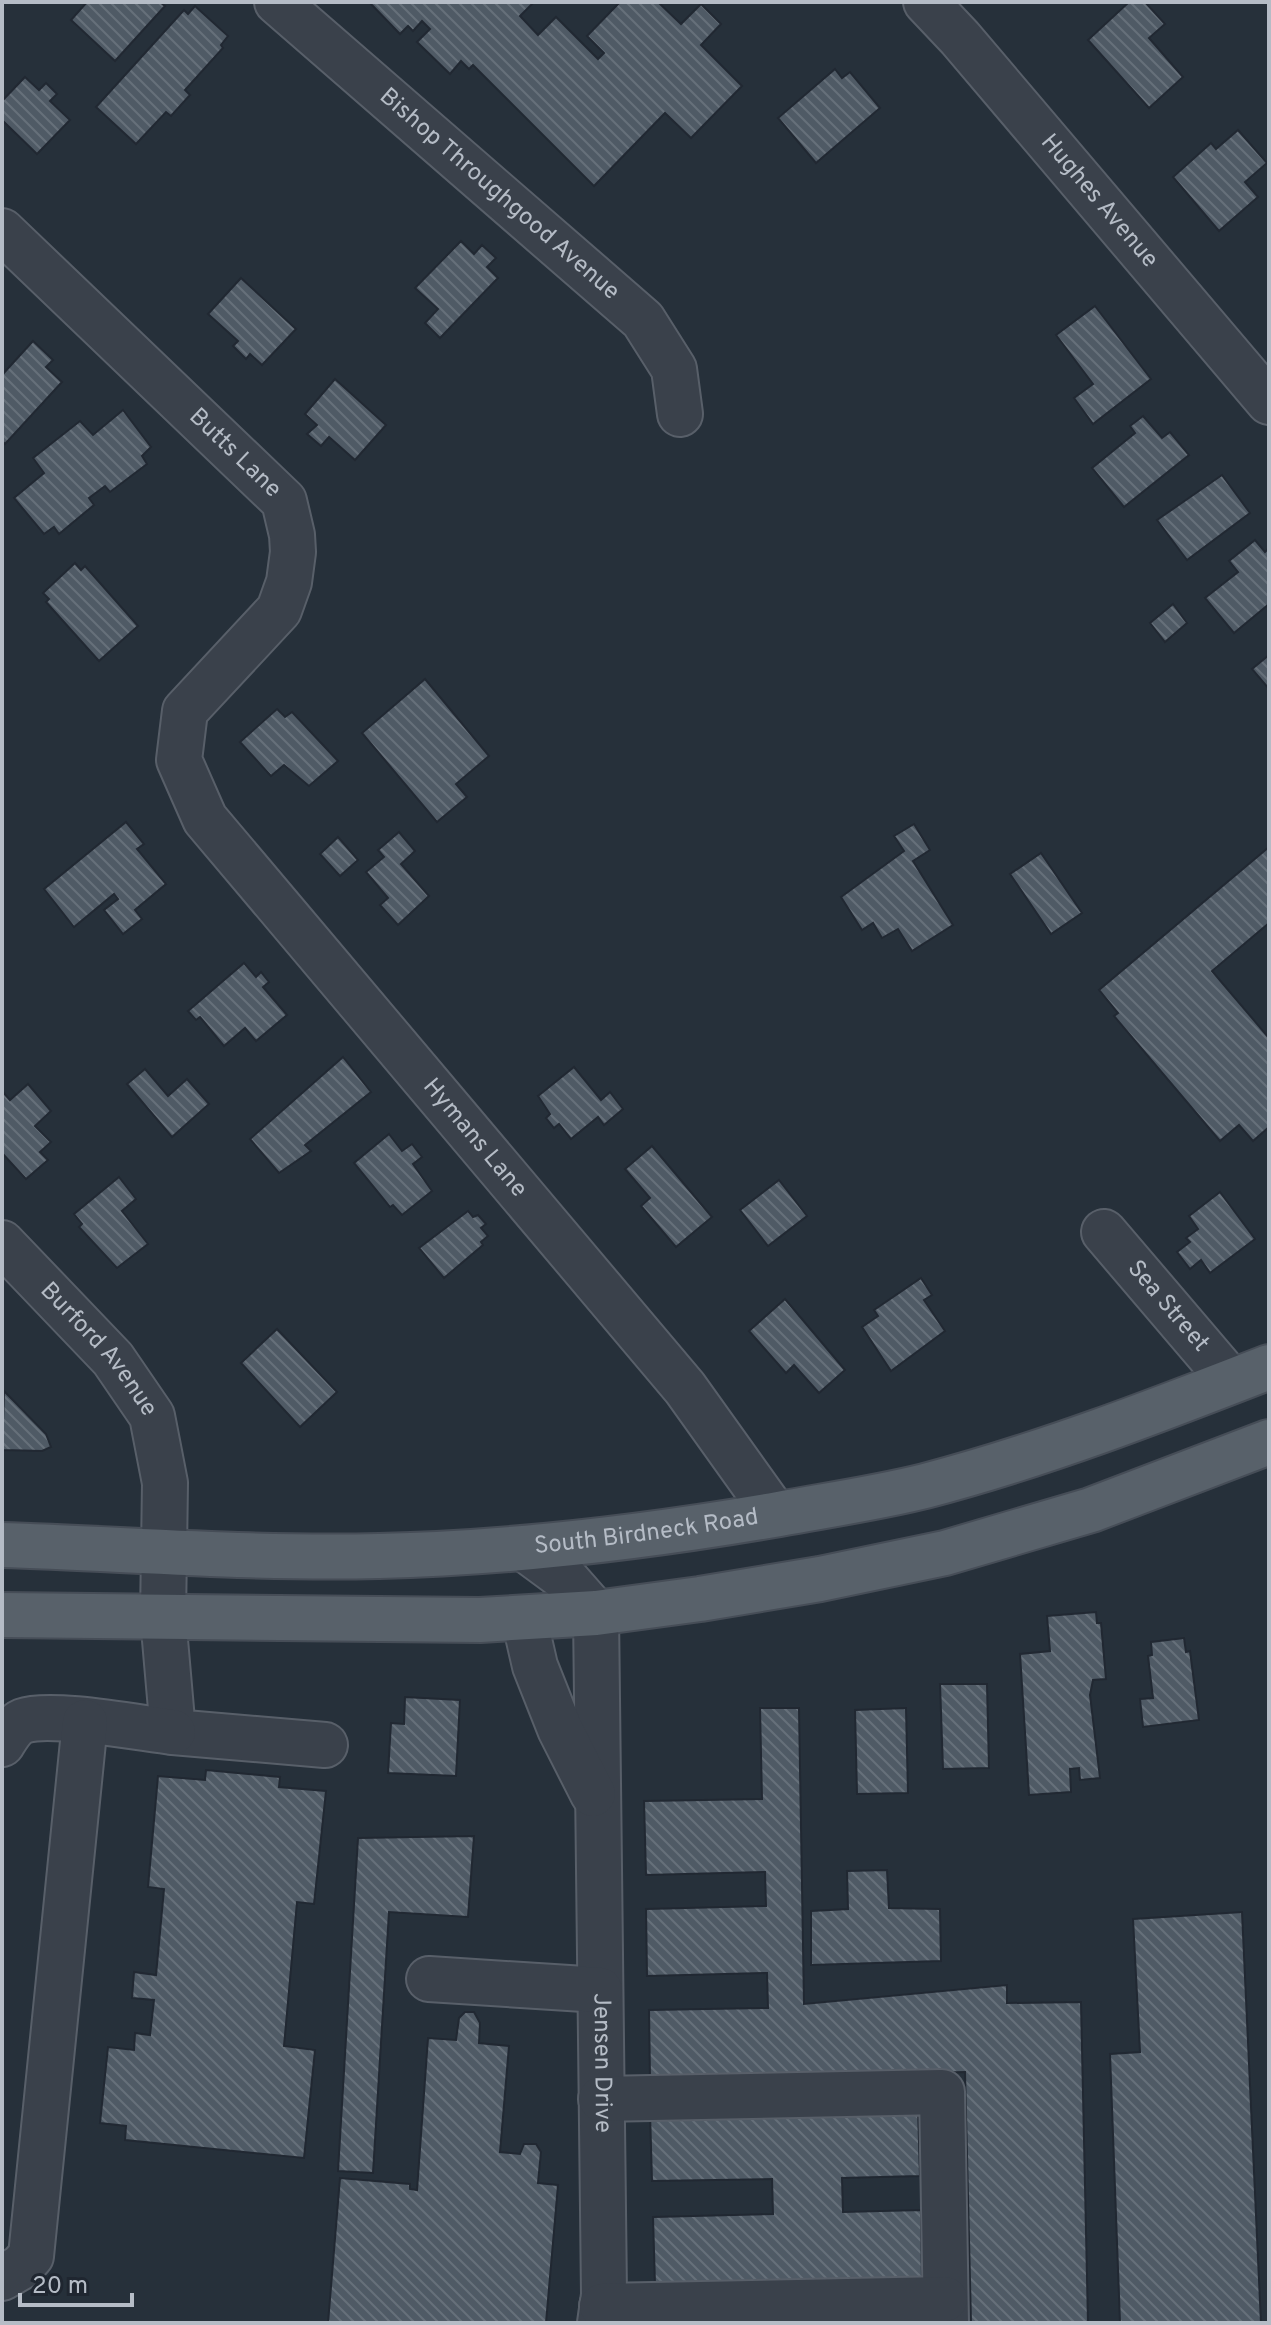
<svg xmlns="http://www.w3.org/2000/svg" width="1271" height="2325" font-family="Overpass,sans-serif">
  <style>
    .building { fill: url(#building-back-hatch); stroke: #212832; stroke-width: 2 }
    .lines { fill: none; stroke-linecap: round; stroke-linejoin: round }
    .minor-casing { stroke: #585f69; stroke-width: 48 }
    .major-casing { stroke: #464d57; stroke-width: 48 }
    .minor { stroke: #3a414b; stroke-width: 44 }
    .major { stroke: #58616a; stroke-width: 44 }
    .labels { text-anchor: middle; dominant-baseline: central; stroke-width: 6; stroke-linejoin: round; paint-order: stroke }
    .street-label { font-size: 24px; fill: #b5bcc6; stroke: #1f2630 }
  </style>
  <defs>
    <pattern id="building-back-hatch" width="6" height="6" patternUnits="userSpaceOnUse" patternTransform="scale(2)"><rect width="6" height="6" fill="#4f5a65"/><path d="M-1 5l2 2M0 0l6 6M5-1l2 2" fill="none" stroke="#66707a"/></pattern>
  </defs>
  <rect width="100%" height="100%" fill="#26303a"/>
  <g class="building">
    <polygon points="87,2 160,2 165,6 115,61 71,20"/>
    <polygon points="373,2 534,2 520,16 538,35 556,17 598,59 604,53 587,36 620,2 658,2 681,24 701,4 721,24 701,45 742,86 691,138 665,113 594,186 473,65 469,69 461,61 450,74 417,42 430,29 422,21 413,31 408,26 400,34 371,4"/>
    <polygon points="1129,2 1145,2 1165,24 1149,38 1183,77 1149,108 1088,40"/>
    <polygon points="195,6 228,36 221,45 223,48 185,90 190,95 171,116 166,112 136,144 96,107 184,10 188,14"/>
    <polygon points="835,69 842,78 850,72 880,108 816,163 778,118"/>
    <polygon points="25,77 39,90 46,83 57,94 50,101 70,120 37,154 2,120 2,101"/>
    <polygon points="1238,130 1267,163 1245,182 1258,197 1219,231 1173,177 1211,143 1216,149"/>
    <polygon points="461,241 474,254 482,245 496,258 487,267 498,278 440,338 425,323 438,309 415,288"/>
    <polygon points="241,278 296,329 262,365 250,354 246,359 233,346 238,341 208,314"/>
    <polygon points="1095,306 1151,379 1093,424 1074,398 1093,384 1056,335"/>
    <polygon points="33,341 53,360 46,367 62,382 5,444 2,441 2,375"/>
    <polygon points="335,379 386,425 355,460 329,437 321,446 307,434 317,425 305,414"/>
    <polygon points="123,410 151,447 142,456 147,464 110,492 105,486 89,498 94,505 59,534 54,527 44,534 14,498 44,473 33,458 80,421 93,435"/>
    <polygon points="1143,416 1162,438 1170,432 1189,455 1124,507 1092,468 1135,433 1130,426"/>
    <polygon points="1222,475 1250,513 1187,560 1157,520"/>
    <polygon points="1255,540 1265,552 1269,548 1269,604 1234,633 1205,598 1238,572 1229,561"/>
    <polygon points="75,563 81,570 85,566 138,626 99,661 46,602 49,599 43,593"/>
    <polygon points="1173,604 1187,623 1165,642 1150,623"/>
    <polygon points="1269,655 1269,689 1252,669"/>
    <polygon points="425,679 489,756 456,784 467,797 437,822 362,733"/>
    <polygon points="277,709 285,717 292,712 338,761 309,786 284,765 271,776 240,742"/>
    <polygon points="126,822 144,844 137,849 166,884 135,910 142,919 123,934 104,910 118,899 114,894 74,927 44,889"/>
    <polygon points="914,824 930,850 913,861 953,925 912,951 898,929 882,938 873,923 862,930 841,897 904,851 894,836"/>
    <polygon points="399,832 415,851 401,864 429,896 398,925 380,905 388,898 366,872 384,857 378,850"/>
    <polygon points="338,837 358,860 340,876 320,854"/>
    <polygon points="1269,847 1269,923 1212,971 1269,1038 1269,1127 1253,1141 1239,1125 1220,1141 1114,1016 1118,1013 1099,990"/>
    <polygon points="1041,853 1082,913 1051,934 1010,874"/>
    <polygon points="244,963 256,977 261,972 269,982 263,987 287,1015 256,1041 245,1028 224,1046 200,1017 196,1020 188,1011"/>
    <polygon points="343,1057 371,1092 305,1145 311,1151 279,1173 250,1139"/>
    <polygon points="574,1067 601,1100 610,1092 623,1109 604,1125 598,1117 571,1139 559,1124 554,1128 546,1118 550,1114 538,1096"/>
    <polygon points="145,1069 168,1096 187,1079 209,1104 172,1137 127,1084"/>
    <polygon points="28,1084 51,1111 35,1126 51,1142 40,1152 48,1160 26,1179 2,1153 2,1091 10,1100"/>
    <polygon points="389,1134 402,1151 412,1144 422,1157 413,1164 432,1191 402,1215 393,1205 390,1207 354,1163"/>
    <polygon points="652,1146 712,1217 676,1247 641,1206 650,1198 625,1169"/>
    <polygon points="119,1177 136,1199 122,1211 148,1244 117,1268 79,1227 82,1224 74,1214"/>
    <polygon points="779,1180 807,1216 768,1246 740,1210"/>
    <polygon points="1220,1192 1255,1239 1210,1273 1201,1260 1190,1269 1177,1252 1190,1242 1186,1238 1198,1229 1189,1216"/>
    <polygon points="468,1211 473,1217 478,1215 486,1224 481,1228 488,1236 481,1242 483,1245 444,1278 419,1248"/>
    <polygon points="921,1278 932,1295 924,1300 945,1331 891,1371 862,1327 878,1316 874,1310"/>
    <polygon points="785,1299 845,1370 819,1393 794,1365 786,1373 749,1331"/>
    <polygon points="277,1329 337,1392 300,1427 241,1363"/>
    <polygon points="4,1391 46,1434 51,1447 42,1451 2,1450"/>
    <polygon points="1096,1612 1097,1623 1101,1623 1106,1679 1093,1680 1090,1695 1100,1778 1080,1780 1079,1768 1070,1769 1071,1792 1029,1795 1020,1654 1050,1651 1047,1616"/>
    <polygon points="1184,1638 1186,1652 1190,1651 1199,1720 1143,1727 1140,1699 1153,1698 1148,1656 1152,1655 1151,1642"/>
    <polygon points="940,1684 987,1684 989,1768 943,1769"/>
    <polygon points="405,1697 460,1700 456,1776 388,1773 391,1723 404,1724"/>
    <polygon points="760,1708 799,1708 804,2004 1007,1985 1007,2003 1081,2002 1088,2323 971,2323 965,2072 650,2079 649,2010 768,2008 767,1973 647,1976 646,1909 766,1906 765,1872 646,1875 644,1801 762,1799"/>
    <polygon points="906,1708 908,1793 857,1794 855,1710"/>
    <polygon points="206,1770 280,1777 279,1787 326,1791 314,1904 297,1902 284,2046 315,2050 304,2158 125,2140 126,2126 100,2123 108,2047 134,2050 135,2033 150,2035 154,2000 132,1998 134,1972 156,1975 164,1889 148,1887 158,1776 205,1780"/>
    <polygon points="474,1836 468,1917 389,1912 373,2173 338,2171 358,1838"/>
    <polygon points="887,1870 889,1908 940,1909 941,1961 811,1965 811,1911 848,1909 847,1871"/>
    <polygon points="1242,1912 1261,2323 1120,2323 1110,2054 1140,2052 1133,1919"/>
    <polygon points="465,2012 474,2012 480,2023 479,2043 509,2046 500,2152 520,2154 524,2144 536,2144 541,2152 538,2183 558,2185 546,2323 328,2323 340,2178 410,2184 410,2189 417,2190 428,2038 456,2040 459,2018"/>
    <polygon points="918,2107 920,2176 842,2178 843,2212 921,2210 922,2279 655,2285 653,2217 773,2214 772,2179 652,2181 650,2113"/>
  </g>
  <g class="lines">
    <g class="minor-casing">
      <g id="minor">
        <path id="s1" d="M 277,2 L 643,320 L 674,369 L 680,414"/>
        <path id="s2" d="M 926,2 L 960,38 L 1269,402"/>
        <path id="s3" d="M 2,231 L 284,501 L 292,535 L 293,552 L 289,582 L 279,610 L 185,711 L 179,760 L 205,819 L 685,1388 L 775,1514"/>
        <path id="s4" d="M 1104,1232 L 1231,1381"/>
        <path id="s5" d="M 2,1243 L 113,1359 L 152,1416 L 165,1483 L 163,1617 L 173,1732 L 325,1745"/>
        <path id="s6" d="M 525,1549 L 567,1580 L 596,1613 L 604,2295 L 600,2323"/>
        <polyline points="524,1618 535,1666 560,1729 593,1794"/>
        <path d="M 2,1744 C 7,1736 13,1725 23,1721 C 51,1711 139,1728 173,1732"/>
        <polyline points="429,1979 600,1990"/>
        <polyline points="601,2099 942,2092 946,2323"/>
        <polyline points="2,2278 21,2267 31,2256 85,1722"/>
        <polyline points="602,2306 945,2299"/>
      </g>
    </g>
    <g class="major-casing">
      <g id="major">
        <path id="s7" d="M 2,1545 C 127,1549 253,1559 379,1556 C 513,1553 646,1537 779,1514 C 828,1505 877,1498 925,1486 C 1043,1455 1156,1411 1269,1367"/>
        <polyline points="2,1615 480,1620 596,1613 700,1599 820,1579 945,1553 1091,1510 1269,1442"/>
      </g>
    </g>
    <use href="#minor" class="minor"/>
    <use href="#major" class="major"/>
  </g>
  <g class="labels">
    <g class="street-label">
      <text stroke="none"><textPath href="#s1" startOffset="294">Bishop Throughgood Avenue</textPath></text>
      <text stroke="none"><textPath href="#s2" startOffset="264">Hughes Avenue</textPath></text>
      <text stroke="none"><textPath href="#s3" startOffset="322">Butts Lane</textPath></text>
      <text stroke="none"><textPath href="#s3" startOffset="1172">Hymans Lane</textPath></text>
      <text stroke="none"><textPath href="#s4" startOffset="98">Sea Street</textPath></text>
      <text stroke="none"><textPath href="#s5" startOffset="144">Burford Avenue</textPath></text>
      <text stroke="none"><textPath href="#s7" startOffset="646">South Birdneck Road</textPath></text>
      <text stroke="none"><textPath href="#s6" startOffset="546">Jensen Drive</textPath></text>
    </g>
  </g>
  <rect width="1271" height="2325" fill="none" stroke="#b5bcc6" stroke-width="8"/>
  <path d="M20 2293v12h112v-12" fill="none" stroke="#b5bcc6" stroke-width="4"/>
  <text x="32" y="2293" font-size="24" fill="#b5bcc6" stroke="#1f2630" stroke-width="6" paint-order="stroke">20 m</text>
</svg>
